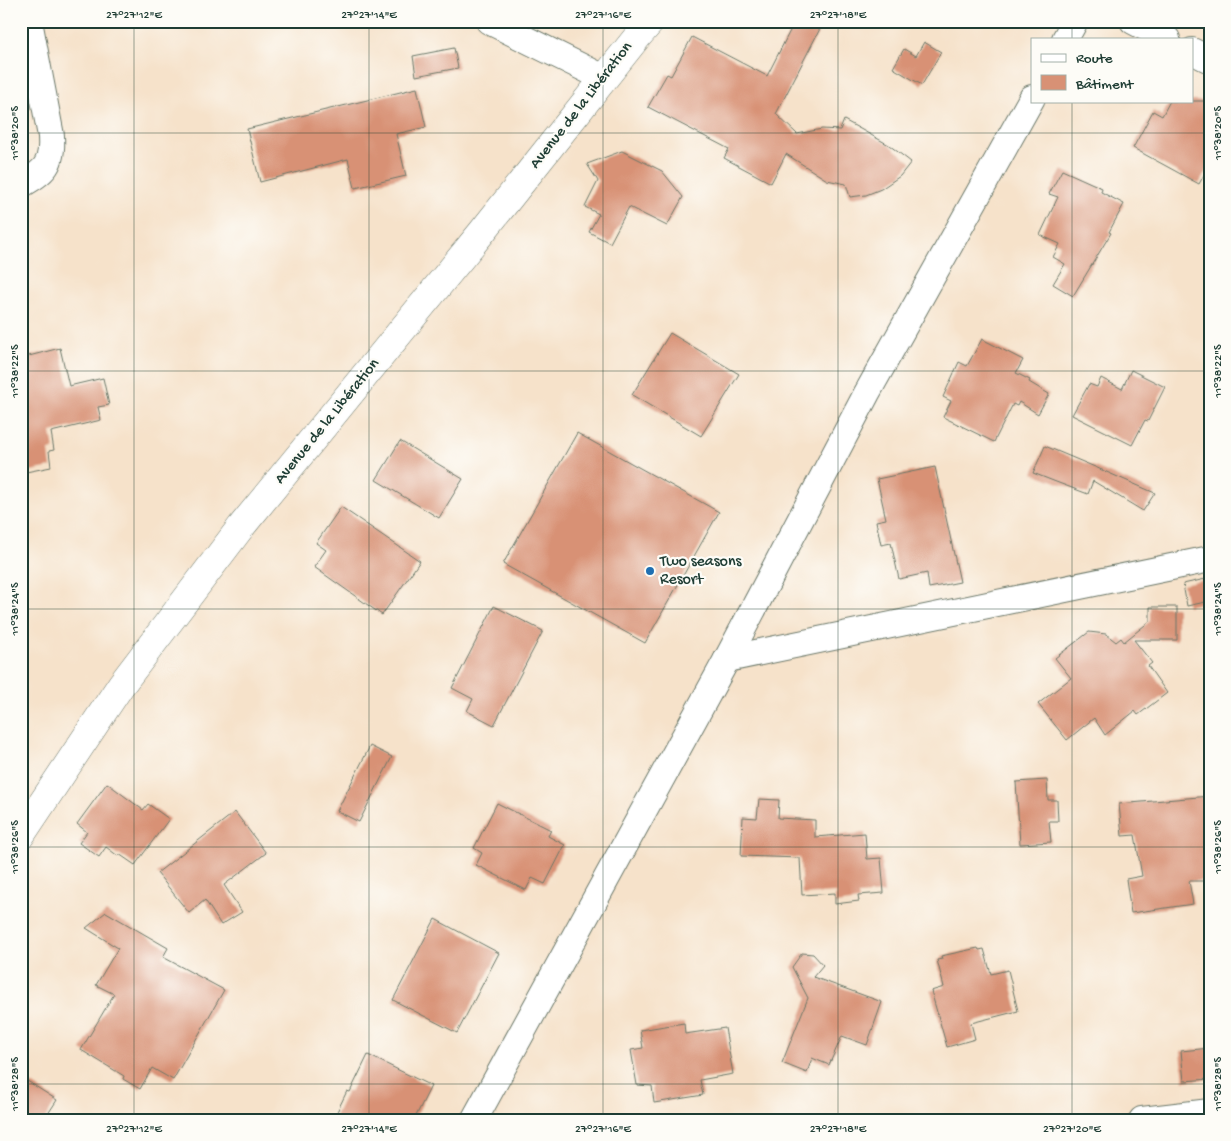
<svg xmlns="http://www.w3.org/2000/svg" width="1231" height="1141" font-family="'Gochi Hand',sans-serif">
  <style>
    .building { fill: #d89175 }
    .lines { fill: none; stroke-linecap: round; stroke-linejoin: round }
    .minor-casing { stroke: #6a7768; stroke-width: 28 }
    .tertiary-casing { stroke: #6a7768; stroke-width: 29 }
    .minor { stroke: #fff; stroke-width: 26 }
    .tertiary { stroke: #fff; stroke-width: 28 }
    .ticks { fill: none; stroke: #1f3d34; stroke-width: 1; stroke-opacity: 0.45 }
    .poi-dot { fill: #1f6fb2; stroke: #fdfcf7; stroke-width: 2 }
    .labels { text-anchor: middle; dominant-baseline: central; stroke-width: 4.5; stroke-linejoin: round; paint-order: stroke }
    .street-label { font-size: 16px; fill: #1f3d34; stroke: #fdfcf7 }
    .poi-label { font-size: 16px; fill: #1f3d34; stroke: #fdfcf7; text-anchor: start }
    .neatline { fill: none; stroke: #1f3d34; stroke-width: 2 }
    .ticks-label { font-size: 12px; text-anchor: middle; fill: #1f3d34 }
  </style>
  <rect width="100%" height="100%" fill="#fdfcf7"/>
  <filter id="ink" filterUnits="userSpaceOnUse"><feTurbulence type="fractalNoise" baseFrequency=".02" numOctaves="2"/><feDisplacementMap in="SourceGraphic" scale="10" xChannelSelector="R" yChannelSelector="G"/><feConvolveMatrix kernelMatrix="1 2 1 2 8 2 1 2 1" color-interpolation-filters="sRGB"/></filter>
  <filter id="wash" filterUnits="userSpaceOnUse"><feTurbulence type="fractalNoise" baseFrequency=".0096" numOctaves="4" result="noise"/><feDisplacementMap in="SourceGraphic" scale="20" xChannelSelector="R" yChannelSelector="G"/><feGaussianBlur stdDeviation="1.12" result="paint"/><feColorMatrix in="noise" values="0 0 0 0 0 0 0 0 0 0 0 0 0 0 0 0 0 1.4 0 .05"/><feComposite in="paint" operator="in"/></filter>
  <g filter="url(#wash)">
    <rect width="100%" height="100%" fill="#f6e2ca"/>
    <g id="blocks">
      <g class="building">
        <polygon points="795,21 824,21 776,114 797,134 822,129 840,130 844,120 889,145 911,162 900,176 881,189 866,195 850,197 846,184 827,180 786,154 771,183 724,158 729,149 648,107 667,74 671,76 692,37 767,76"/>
        <polygon points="924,42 941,52 922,85 893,68 904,49 916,56"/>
        <polygon points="454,48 458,68 416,76 413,56"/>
        <polygon points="417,88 426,127 396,134 406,176 355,188 348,159 260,182 247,129"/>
        <polygon points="1170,101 1210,101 1210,164 1199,184 1133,148 1153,111 1162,116"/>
        <polygon points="622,151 662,171 683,197 667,226 629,207 610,243 589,232 599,214 585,207 598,181 587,164"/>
        <polygon points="1062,170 1102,188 1101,192 1124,204 1109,232 1111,233 1073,296 1053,284 1065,264 1053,257 1060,244 1040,235 1058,197 1049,194"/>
        <polygon points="670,333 739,374 701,436 632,395"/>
        <polygon points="982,339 1023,360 1016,373 1030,380 1029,382 1049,394 1038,414 1019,402 1017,406 1013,404 994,442 943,417 951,401 943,397 959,362 967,366"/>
        <polygon points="60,348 69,386 103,378 109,405 98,407 101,420 51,432 54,450 49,451 51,467 21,473 21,406 26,405 21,382 21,358"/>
        <polygon points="1131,370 1165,387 1148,421 1145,420 1132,445 1072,415 1089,384 1097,387 1101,378 1122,389"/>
        <polygon points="577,433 719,512 645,643 503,564"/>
        <polygon points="400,441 463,479 439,518 376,480"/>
        <polygon points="1045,446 1095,467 1155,493 1143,511 1093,481 1088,494 1056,482 1033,473"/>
        <polygon points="935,467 960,582 929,588 927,573 899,579 891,543 881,545 876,521 886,519 877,479"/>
        <polygon points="341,507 420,561 382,615 314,567 326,550 316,543"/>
        <polygon points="1210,578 1210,601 1187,606 1183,584"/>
        <polygon points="494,606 543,631 494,725 467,711 473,699 452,688"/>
        <polygon points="1150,607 1177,607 1177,640 1134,640 1152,663 1148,666 1167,693 1138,715 1135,711 1105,735 1094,718 1067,740 1038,704 1071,678 1055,658 1089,632 1106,634 1116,642 1121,638 1124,642 1150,621"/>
        <polygon points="370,746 392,757 359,822 337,811"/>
        <polygon points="1047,780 1048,800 1057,800 1058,821 1049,821 1051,842 1020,844 1016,782"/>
        <polygon points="107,783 143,810 148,804 169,819 135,865 119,854 118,856 106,847 99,857 79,843 87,832 77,824"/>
        <polygon points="1210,796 1210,881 1189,881 1193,904 1131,913 1126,879 1142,876 1135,835 1122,836 1119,804"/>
        <polygon points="759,799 779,800 778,818 815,820 815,837 865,833 867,859 881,858 884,893 858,895 859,901 835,904 835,893 802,895 800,858 741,856 743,817 757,818"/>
        <polygon points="497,803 551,830 548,836 565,845 545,884 532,878 526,890 476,865 482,853 474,848"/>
        <polygon points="235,812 266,853 224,885 242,912 221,925 205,900 189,913 157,873"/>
        <polygon points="106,912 168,948 163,957 224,990 173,1080 152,1068 140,1089 123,1079 124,1076 81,1050 114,994 96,985 118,948 86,928"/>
        <polygon points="435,919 499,953 457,1033 393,1000"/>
        <polygon points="978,948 979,950 984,949 991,974 1008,970 1018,1011 971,1023 975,1039 947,1047 931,991 944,987 937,960 942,959 941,956"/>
        <polygon points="802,953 813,954 823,965 813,977 882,1002 867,1045 842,1036 829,1065 812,1058 807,1073 782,1063 808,998 792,967"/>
        <polygon points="684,1023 685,1034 725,1028 733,1074 700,1080 703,1095 654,1103 652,1086 637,1085 631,1050 643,1048 640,1030"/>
        <polygon points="1210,1048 1210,1079 1184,1081 1181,1051"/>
        <polygon points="368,1055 431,1086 414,1120 333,1120 347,1091 350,1092"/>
        <polygon points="21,1077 57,1100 44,1120 21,1120"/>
      </g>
    </g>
  </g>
  <g filter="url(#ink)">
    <use href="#blocks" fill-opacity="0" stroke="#6a7768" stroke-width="1"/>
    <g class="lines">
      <g class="minor-casing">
        <g id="minor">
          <polyline points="489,21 604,78"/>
          <polyline points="1133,21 1167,39"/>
          <polyline points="1065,39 1075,21"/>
          <polyline points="1192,51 1210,60"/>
          <path d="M 21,185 C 45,171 53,165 51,136 L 29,21"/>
          <polyline points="727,659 1210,559"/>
          <polyline points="474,1120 727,659 867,393 1032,98"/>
          <polyline points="1142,1120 1210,1112"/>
        </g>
      </g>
      <g class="tertiary-casing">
        <polyline id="tertiary" points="21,835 121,685 241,527 482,232 638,36 651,21"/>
      </g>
      <use href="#minor" class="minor"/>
      <use href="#tertiary" class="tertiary"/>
    </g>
  </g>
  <path class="ticks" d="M 134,21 L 134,1120M 369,21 L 369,1120M 603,21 L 603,1120M 838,21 L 838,1120M 1072,21 L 1072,39M 1072,101 L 1072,1120M 21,133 L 1210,133M 21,371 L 1210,371M 21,609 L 1210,609M 21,847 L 1210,847M 21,1084 L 1210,1084"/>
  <circle class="poi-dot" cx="650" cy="571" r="5"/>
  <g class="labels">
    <g class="street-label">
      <text transform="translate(582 106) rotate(-52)">Avenue de la Libération</text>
      <text transform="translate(328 422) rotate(-51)">Avenue de la Libération</text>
    </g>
    <g class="poi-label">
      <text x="660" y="562">Two seasons<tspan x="660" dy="18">Resort</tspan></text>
    </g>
  </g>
  <rect width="1231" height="1141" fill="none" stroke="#fdfcf7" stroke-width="55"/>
  <rect x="1031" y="38" width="162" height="65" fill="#fdfcf7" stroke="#a4b0a9"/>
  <rect x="1041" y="54" width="25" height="8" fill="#ffffff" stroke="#a4b0a9"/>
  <text x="1076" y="62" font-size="15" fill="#1f3d34">Route</text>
  <rect x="1041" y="75" width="25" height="15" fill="#d89175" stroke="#a4b0a9"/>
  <text x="1076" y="88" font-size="15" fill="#1f3d34">Bâtiment</text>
  <rect x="28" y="28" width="1176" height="1086" class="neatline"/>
  <g class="ticks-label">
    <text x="134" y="18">27°27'12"E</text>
    <text x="369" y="18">27°27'14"E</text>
    <text x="603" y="18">27°27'16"E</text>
    <text x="838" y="18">27°27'18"E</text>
    <text transform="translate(14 133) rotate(-90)" y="4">11°38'20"S</text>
    <text transform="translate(1217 133) rotate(-90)" y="4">11°38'20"S</text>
    <text transform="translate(14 371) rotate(-90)" y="4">11°38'22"S</text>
    <text transform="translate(1217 371) rotate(-90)" y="4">11°38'22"S</text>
    <text transform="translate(14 609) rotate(-90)" y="4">11°38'24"S</text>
    <text transform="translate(1217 609) rotate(-90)" y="4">11°38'24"S</text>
    <text transform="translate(14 847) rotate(-90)" y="4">11°38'26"S</text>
    <text transform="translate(1217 847) rotate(-90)" y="4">11°38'26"S</text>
    <text transform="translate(14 1084) rotate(-90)" y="4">11°38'28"S</text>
    <text transform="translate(1217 1084) rotate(-90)" y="4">11°38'28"S</text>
    <text x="134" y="1132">27°27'12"E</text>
    <text x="369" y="1132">27°27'14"E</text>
    <text x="603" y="1132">27°27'16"E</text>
    <text x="838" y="1132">27°27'18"E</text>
    <text x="1072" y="1132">27°27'20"E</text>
  </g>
</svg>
